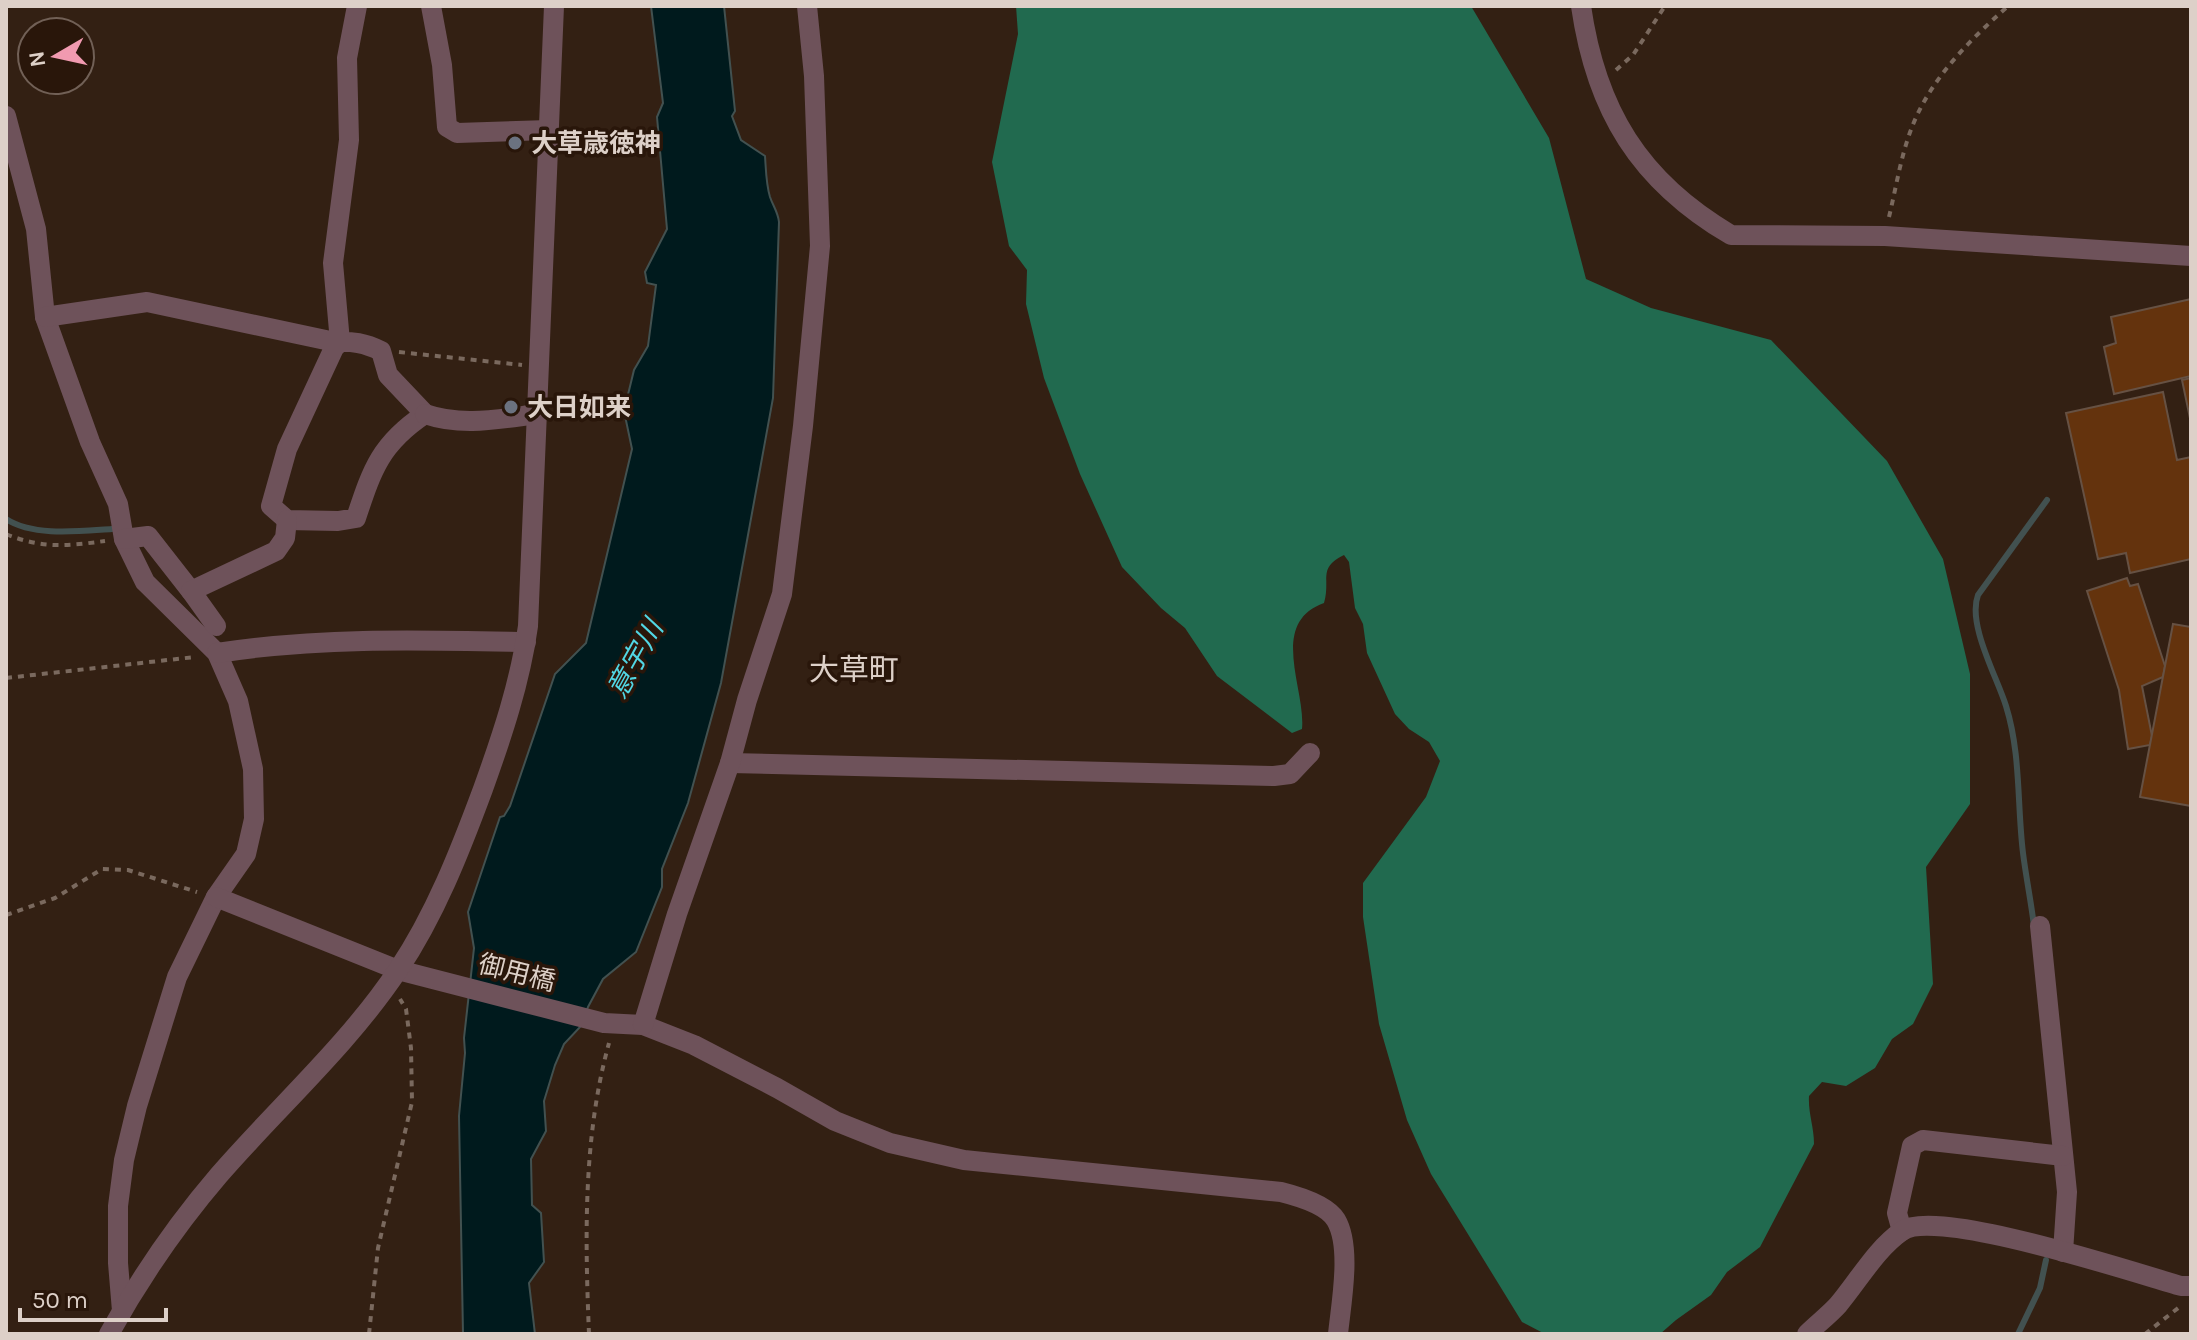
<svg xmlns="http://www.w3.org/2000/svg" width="2197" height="1340" font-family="Karla,'Noto Sans JP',sans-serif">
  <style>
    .forest { fill: #216a4f }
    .water { fill: #001a1d; stroke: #425150; stroke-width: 2 }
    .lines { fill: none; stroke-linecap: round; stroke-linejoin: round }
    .stream { stroke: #425150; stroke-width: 6 }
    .building { fill: #64330d; stroke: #665143; stroke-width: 2 }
    .path { stroke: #7a695e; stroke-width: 4; stroke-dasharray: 6 6; stroke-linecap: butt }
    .minor { stroke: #6e525a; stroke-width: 20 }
    .worship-dot { fill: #6b7280; stroke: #29160a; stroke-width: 3 }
    .labels { text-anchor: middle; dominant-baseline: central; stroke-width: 7; stroke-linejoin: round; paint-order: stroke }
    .poi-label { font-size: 26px; font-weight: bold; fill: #ddd0c8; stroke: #29160a; text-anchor: start }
    .street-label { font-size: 26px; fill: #ddd0c8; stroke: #29160a }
    .water-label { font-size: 28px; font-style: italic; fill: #51d6e3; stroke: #29160a }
    .quarter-label { font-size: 30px; fill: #ddd0c8; stroke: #29160a }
  </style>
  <rect width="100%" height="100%" fill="#332013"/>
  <path class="forest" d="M 1016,6 L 1471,6 L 1549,138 L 1586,279 L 1651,308 L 1771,340 L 1887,461 L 1943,559 L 1970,674 L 1970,804 L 1926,867 L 1933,984 L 1913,1024 L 1892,1039 L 1875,1068 L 1846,1086 L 1822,1082 L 1809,1096 C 1808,1113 1814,1127 1814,1144 L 1760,1247 L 1727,1272 L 1711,1295 L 1676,1320 L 1660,1334 L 1545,1334 L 1522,1322 L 1431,1174 L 1407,1120 L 1379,1024 L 1363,917 L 1363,883 L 1426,797 L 1440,761 L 1429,742 L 1409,729 L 1395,714 L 1367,653 L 1363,624 L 1355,608 L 1349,562 L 1344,555 C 1317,568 1331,579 1324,603 C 1268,623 1306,689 1302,729 L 1292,733 L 1217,676 L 1185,628 L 1161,608 L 1122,567 L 1080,474 L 1044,378 L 1026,304 L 1027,270 L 1009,246 L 992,162 L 1018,34 Z"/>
  <path class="water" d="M 651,6 L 724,6 L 735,111 L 732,116 L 741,140 L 765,156 C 766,170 766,184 770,197 C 773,206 778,212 779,222 L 773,398 L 721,683 L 688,803 L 662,869 L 662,887 L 636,952 L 603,979 L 588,1007 L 581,1026 L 564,1044 L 555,1065 L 544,1101 L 546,1131 L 531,1159 L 532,1205 L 541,1213 L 544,1262 L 529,1283 L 535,1334 L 463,1334 L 459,1116 L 465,1053 L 464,1038 L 474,948 L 468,912 L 500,817 L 504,816 L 510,806 L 555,674 L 586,643 L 632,449 L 624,411 L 634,370 L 648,346 L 656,285 L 647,283 L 645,272 L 667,229 L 657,117 L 663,103 Z"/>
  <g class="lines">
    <g class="stream">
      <path d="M 6,519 C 34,537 80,531 112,529"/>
      <path d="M 2034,926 C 2031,901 2026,877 2023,853 C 2017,804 2021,754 2006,706 C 1997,677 1967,624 1978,595 L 2047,500"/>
      <polyline points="2018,1334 2040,1288 2046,1260"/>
    </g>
  </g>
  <g class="building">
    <polygon points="2191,299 2191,376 2114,394 2104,347 2116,343 2111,317"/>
    <polygon points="2191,378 2191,423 2182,380"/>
    <polygon points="2163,392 2177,460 2191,457 2191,559 2130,573 2126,553 2098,559 2066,413"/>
    <polygon points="2127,578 2130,586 2138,584 2165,666 2163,677 2142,686 2152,736 2150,745 2128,749 2119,690 2087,591"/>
    <polygon points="2173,624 2191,627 2191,806 2140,797"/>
  </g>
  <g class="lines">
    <g class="path">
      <polyline points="1616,70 1633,55 1665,6"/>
      <path d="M 1889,217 C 1896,188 1901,155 1912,127 C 1931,78 1970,40 2008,6"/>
      <polyline points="399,352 522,365"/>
      <path d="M 6,534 C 42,549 68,546 105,541"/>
      <polyline points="6,678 195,657"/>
      <polyline points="6,915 55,898 102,869 128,870 197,892"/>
      <polyline points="369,1334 378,1248 412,1102 411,1048 406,1009 400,999"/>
      <path d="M 589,1334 C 585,1237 583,1137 609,1043"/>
      <polyline points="2145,1334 2182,1305"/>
    </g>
    <g class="minor">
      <polyline points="431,6 442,65 447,127 457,133 549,130"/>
      <path d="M 1581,6 C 1596,110 1639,181 1731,235 L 1885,236 L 2191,256"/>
      <polyline points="6,116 36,229 45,317 90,442 118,504 124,539 145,582 217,653 238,701 253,769 254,819 246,854 216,897 177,977 137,1106 124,1160 118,1206 118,1263 122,1311"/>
      <path d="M 45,317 L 147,302 L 335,342 C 352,341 365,343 381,351 L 388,375 L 425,414 C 380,444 372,470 356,518 L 338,521 L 287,520 L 271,506 L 287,449 L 334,348 L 340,342 L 333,263 L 349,140 L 347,58 L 357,6"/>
      <path d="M 425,414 C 463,427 498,419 538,414"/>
      <polyline points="124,539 148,536 191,591"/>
      <polyline points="216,626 191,591 276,551 285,538 287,520"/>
      <path d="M 217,653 C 320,637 422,640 526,642"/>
      <polyline points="730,763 1274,776 1290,774 1310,753"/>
      <path d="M 216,897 L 398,970 L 604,1023 L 643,1025 L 694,1045 L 777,1088 L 835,1121 L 890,1143 L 964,1160 L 1281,1192 C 1297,1196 1327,1205 1336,1220 C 1352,1247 1341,1304 1338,1334"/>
      <polyline points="2040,926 2067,1192 2063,1252"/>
      <polyline points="643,1025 677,914 730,763 747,700 782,594 803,426 820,246 814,76 807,6"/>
      <polyline points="1902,1231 1897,1213 1912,1146 1923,1140 2063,1156"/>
      <path d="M 109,1334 C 140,1278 177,1224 219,1175 C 278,1107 348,1045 398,970 C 435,915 460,851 483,789 C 502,736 520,683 528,626 L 554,6"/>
      <path d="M 1807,1334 C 1817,1324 1829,1315 1838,1305 C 1859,1280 1876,1249 1902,1231 C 1936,1207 2135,1273 2181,1286 L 2191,1286"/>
    </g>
  </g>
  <g class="worship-dot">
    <circle cx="515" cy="143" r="8"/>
    <circle cx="511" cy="407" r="8"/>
  </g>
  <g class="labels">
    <g class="poi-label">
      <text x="531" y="143">大草歳徳神</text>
      <text x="527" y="407">大日如来</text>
    </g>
    <g class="street-label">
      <text transform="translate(517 973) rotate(14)">御用橋</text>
    </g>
    <g class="water-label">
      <text transform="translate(635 659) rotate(-61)">意宇川</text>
    </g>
    <g class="quarter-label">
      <text x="854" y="670">大草町</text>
    </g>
  </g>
  <rect width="2197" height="1340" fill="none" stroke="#ddd0c8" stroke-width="16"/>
  <g transform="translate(56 56) rotate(261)"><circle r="38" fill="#29160a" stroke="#716056" stroke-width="2"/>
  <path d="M0-6L14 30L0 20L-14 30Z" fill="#f19ab0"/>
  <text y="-12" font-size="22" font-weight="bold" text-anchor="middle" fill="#ddd0c8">N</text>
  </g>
  <path d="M20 1308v12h146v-12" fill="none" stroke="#ddd0c8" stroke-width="4"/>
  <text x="32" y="1308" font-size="24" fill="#ddd0c8" stroke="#29160a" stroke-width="6" paint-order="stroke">50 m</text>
</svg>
